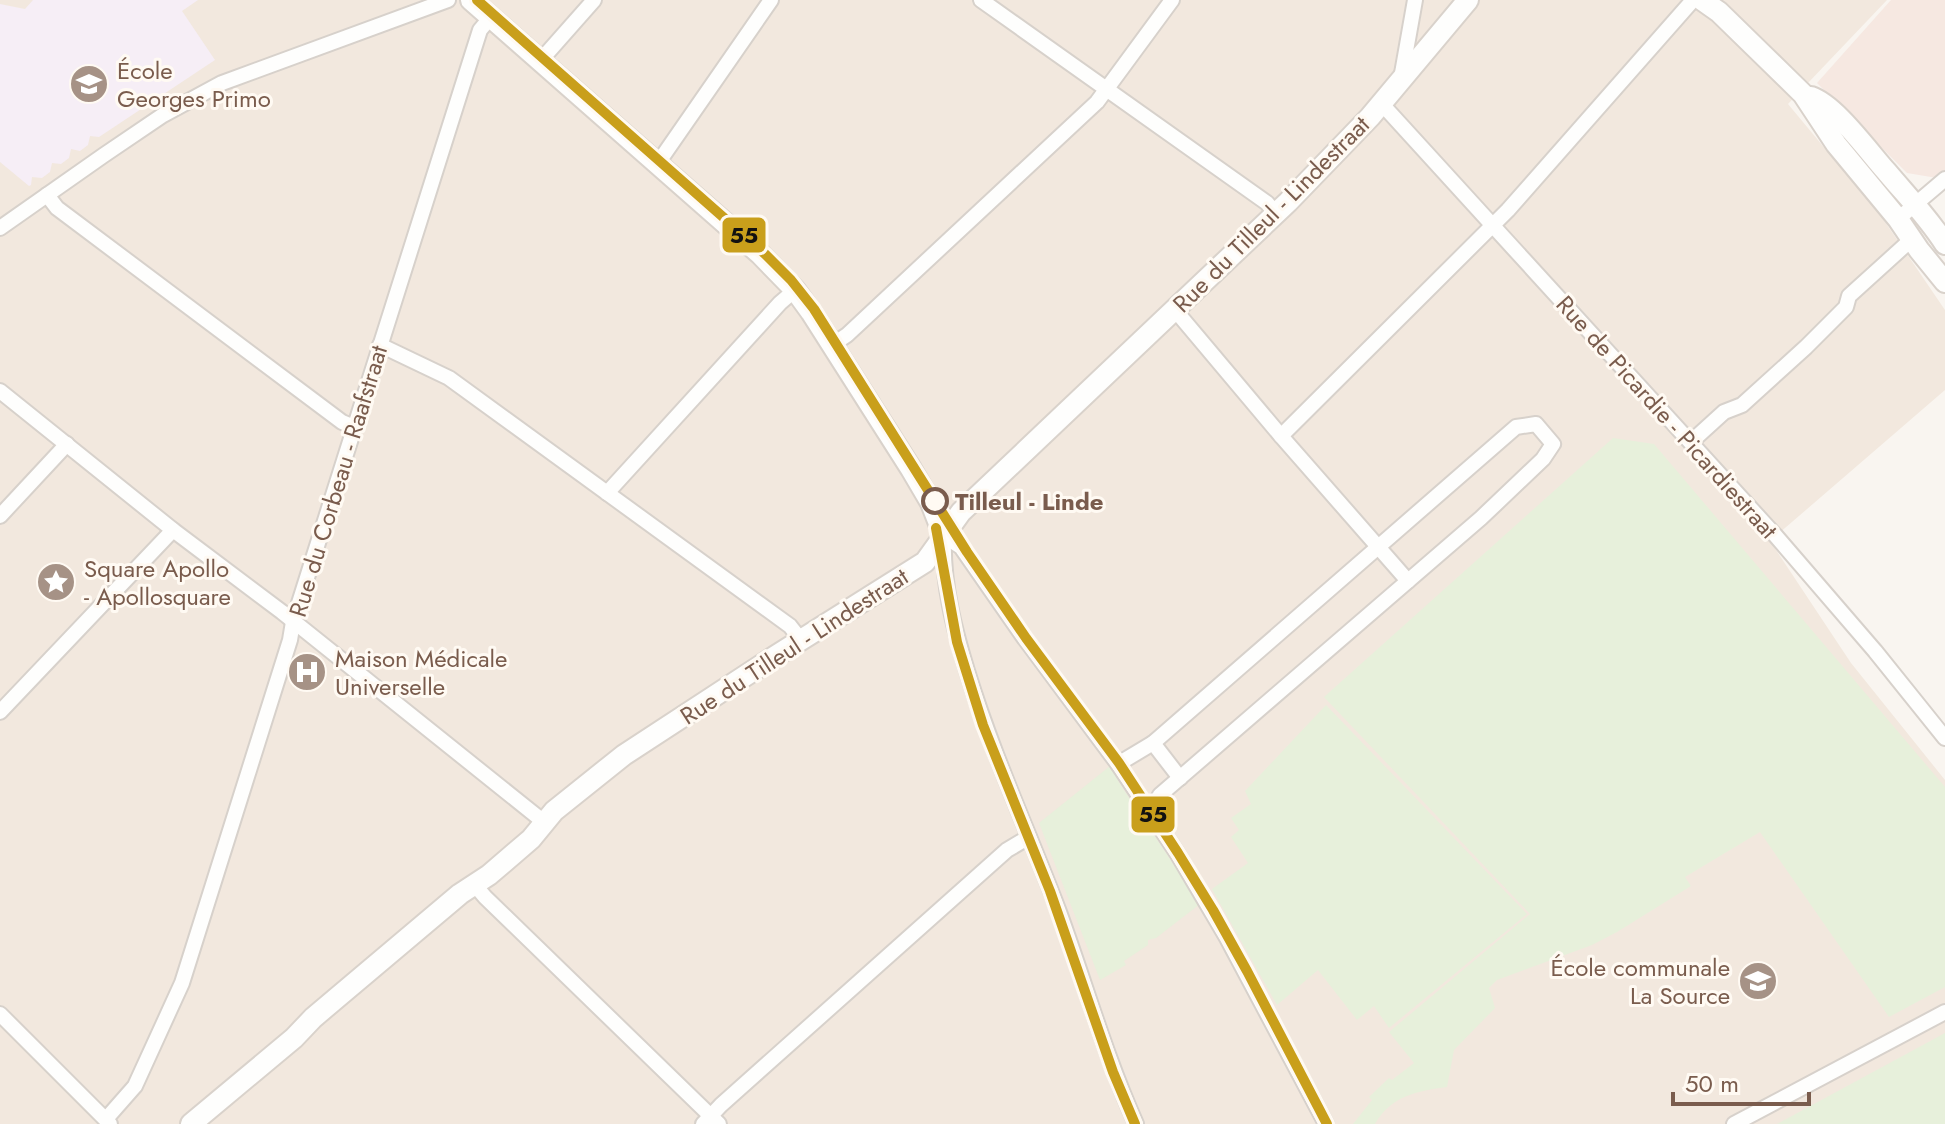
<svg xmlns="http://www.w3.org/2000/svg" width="1945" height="1124" font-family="Jost,sans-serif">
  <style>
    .residential { fill: #f2e8de }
    .commercial { fill: #f6e8e1 }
    .education { fill: #f6eef6 }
    .green { fill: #e7f0db }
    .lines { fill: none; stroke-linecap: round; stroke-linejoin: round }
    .street-casing { stroke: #d7d1cb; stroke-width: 18 }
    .secondary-casing { stroke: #d9d2cb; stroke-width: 24 }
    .street { stroke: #fefefd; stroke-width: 14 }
    .secondary { stroke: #fefefd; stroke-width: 20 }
    .tram-1-casing { stroke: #fffaf3; stroke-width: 16 }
    .tram-1 { stroke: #c99f1b; stroke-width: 10 }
    .stop-dot { fill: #fffaf3; stroke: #7a5c4d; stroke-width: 4 }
    .labels { text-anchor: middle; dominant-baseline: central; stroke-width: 6; stroke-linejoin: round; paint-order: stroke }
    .poi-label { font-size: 24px; fill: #7a5c4d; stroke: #fffaf3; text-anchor: start }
    .street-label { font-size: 24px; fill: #7a5c4d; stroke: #fffaf3 }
    .stop-label { font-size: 24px; font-weight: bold; fill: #7a5c4d; stroke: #fffaf3; text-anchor: start }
    .line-badge { stroke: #fffaf3; stroke-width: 3 }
    .pale-badge-label { font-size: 22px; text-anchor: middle; font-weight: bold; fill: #111 }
  </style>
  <rect width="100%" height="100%" fill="#f9f5f0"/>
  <polygon class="residential" points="0,0 1887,0 1788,104 1881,216 1945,310 1945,390 1770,541 1851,663 1945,780 1945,1124 0,1124"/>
  <polygon class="commercial" points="1891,0 1945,0 1945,170 1937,178 1907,173 1817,83"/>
  <polygon class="education" points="33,0 198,0 182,11 215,60 99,137 90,136 88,145 80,151 71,149 69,158 61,164 52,163 50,172 42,178 32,177 31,185 29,186 0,162 0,4 25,9"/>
  <g class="green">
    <path d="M 1613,438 L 1654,444 L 1945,787 L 1945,987 L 1889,1017 L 1760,832 L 1685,877 L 1691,886 L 1617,932 L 1592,945 L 1497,980 L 1489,988 L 1495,1008 L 1454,1050 L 1447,1087 C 1417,1091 1391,1096 1375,1124 L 1353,1124 L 1372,1100 L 1369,1097 L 1389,1078 L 1392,1080 L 1414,1063 L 1389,1032 L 1530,914 L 1324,697 Z"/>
    <polygon points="1326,705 1527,914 1389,1028 1374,1006 1357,1020 1318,970 1277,1005 1212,889 1248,863 1231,837 1239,830 1231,818 1251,804 1245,791"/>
    <polygon points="1110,766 1120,784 1200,904 1156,938 1148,940 1148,945 1124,961 1126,965 1100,980 1039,823"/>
    <polygon points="1945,1033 1945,1124 1777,1124"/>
  </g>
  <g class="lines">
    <g class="street-casing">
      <g id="street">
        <polyline points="981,0 1267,203 1276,214"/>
        <polyline points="541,60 594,0"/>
        <polyline points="1401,79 1415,0"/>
        <polyline points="1381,103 1775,535 1875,651 1945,738"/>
        <polyline points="658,163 771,0"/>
        <polyline points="47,195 57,208 342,422 354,427"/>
        <polyline points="1898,219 1945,179"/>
        <polyline points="0,228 104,155 163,115 222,83 448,0"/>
        <polyline points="1175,310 1281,436 1408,581"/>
        <polyline points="380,345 449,378 790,626 801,640"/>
        <polyline points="832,345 847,335 1097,102 1172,0"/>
        <polyline points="0,391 173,530 282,612 544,822"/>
        <polyline points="1281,436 1508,210 1693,0"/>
        <polyline points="1691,442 1724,412 1742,405 1806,347 1846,307 1849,296 1912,239"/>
        <polyline points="607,493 780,303 795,290"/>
        <polyline points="0,516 67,444"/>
        <polyline points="944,536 961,547 1025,639 1118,764 1177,853 1227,938 1326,1124"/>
        <path d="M 944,536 C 942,583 954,629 968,674 C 993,755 1029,833 1059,912 C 1085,983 1105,1055 1136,1124"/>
        <polyline points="0,712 173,530"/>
        <polyline points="1153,743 1180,778"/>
        <polyline points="1118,764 1153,743 1516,427 1536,424 1553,444 1543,459 1481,518 1160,795 1150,813"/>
        <polyline points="474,884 485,897 719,1124"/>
        <polyline points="0,1014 110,1124"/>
        <polyline points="106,1119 135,1086 182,983 290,640 293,622 480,30 491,17"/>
        <polyline points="703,1124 721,1105 1007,850 1029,837"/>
        <polyline points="1734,1124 1945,1012"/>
      </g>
    </g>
    <g class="secondary-casing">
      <g id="secondary">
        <polyline points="471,0 760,254 795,290 811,312 911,469 931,503 944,536"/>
        <polyline points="1702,0 1719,12 1803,94 1836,144 1898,219 1919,250 1945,282"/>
        <path d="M 1811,97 C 1835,105 1868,151 1886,171 C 1906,195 1928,217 1945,244"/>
        <polyline points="191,1124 294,1038 313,1018 460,894 489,875 531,839 554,811 624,755 777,655 925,562 961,512 1288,202 1370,117 1468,0"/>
      </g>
    </g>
    <use href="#street" class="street"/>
    <use href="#secondary" class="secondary"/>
    <g class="tram-1-casing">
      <g id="tram-1">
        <polyline points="477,0 765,254 791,280 814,309 967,552 1026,638 1119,763 1178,853 1213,910 1247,971 1327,1124"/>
        <polyline points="936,528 957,642 983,725 1050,891 1113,1072 1135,1124"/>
      </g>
    </g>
    <use href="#tram-1" class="tram-1"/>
  </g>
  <defs>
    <g id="school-disc" transform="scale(2)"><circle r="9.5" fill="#a69286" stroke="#fffaf3"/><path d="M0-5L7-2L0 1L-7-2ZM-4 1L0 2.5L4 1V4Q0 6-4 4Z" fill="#fff"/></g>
    <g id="sight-disc" transform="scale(2)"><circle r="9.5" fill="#a69286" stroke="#fffaf3"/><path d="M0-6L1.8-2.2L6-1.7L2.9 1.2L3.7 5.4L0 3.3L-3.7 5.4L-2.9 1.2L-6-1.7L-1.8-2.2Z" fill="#fff"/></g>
    <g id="hospital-disc" transform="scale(2)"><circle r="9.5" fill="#a69286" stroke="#fffaf3"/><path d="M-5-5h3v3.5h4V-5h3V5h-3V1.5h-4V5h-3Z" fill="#fff"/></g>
  </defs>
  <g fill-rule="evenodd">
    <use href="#school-disc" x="89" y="84"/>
    <use href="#sight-disc" x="56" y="582"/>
    <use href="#hospital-disc" x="307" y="672"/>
    <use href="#school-disc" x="1758" y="981"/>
  </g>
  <circle class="stop-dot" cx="935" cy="501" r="12"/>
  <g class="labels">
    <g class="poi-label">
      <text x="117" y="70">École<tspan x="117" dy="28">Georges Primo</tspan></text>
      <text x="84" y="568">Square Apollo<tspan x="84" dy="28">- Apollosquare</tspan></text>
      <text x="335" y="658">Maison Médicale<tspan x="335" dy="28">Universelle</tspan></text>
      <text x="1730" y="967" text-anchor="end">École communale<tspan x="1730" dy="28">La Source</tspan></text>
    </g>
    <g class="street-label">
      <text transform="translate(1271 214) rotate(-45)">Rue du Tilleul - Lindestraat</text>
      <text transform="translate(1667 417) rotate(48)">Rue de Picardie - Picardiestraat</text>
      <text transform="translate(338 481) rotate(-73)">Rue du Corbeau - Raafstraat</text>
      <text transform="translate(794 646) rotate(-33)">Rue du Tilleul - Lindestraat</text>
    </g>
    <g class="stop-label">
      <text x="955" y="501">Tilleul - Linde</text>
    </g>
  </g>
  <g class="line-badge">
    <rect x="721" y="216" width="46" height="38" rx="8" fill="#c99f1b"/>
    <rect x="1130" y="795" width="46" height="39" rx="8" fill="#c99f1b"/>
  </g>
  <g class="pale-badge-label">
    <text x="744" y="243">55</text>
    <text x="1153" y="822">55</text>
  </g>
  <path d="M1673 1092v12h136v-12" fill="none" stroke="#7a5c4d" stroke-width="4"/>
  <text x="1685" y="1092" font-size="24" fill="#7a5c4d" stroke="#fffaf3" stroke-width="6" paint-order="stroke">50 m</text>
</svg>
